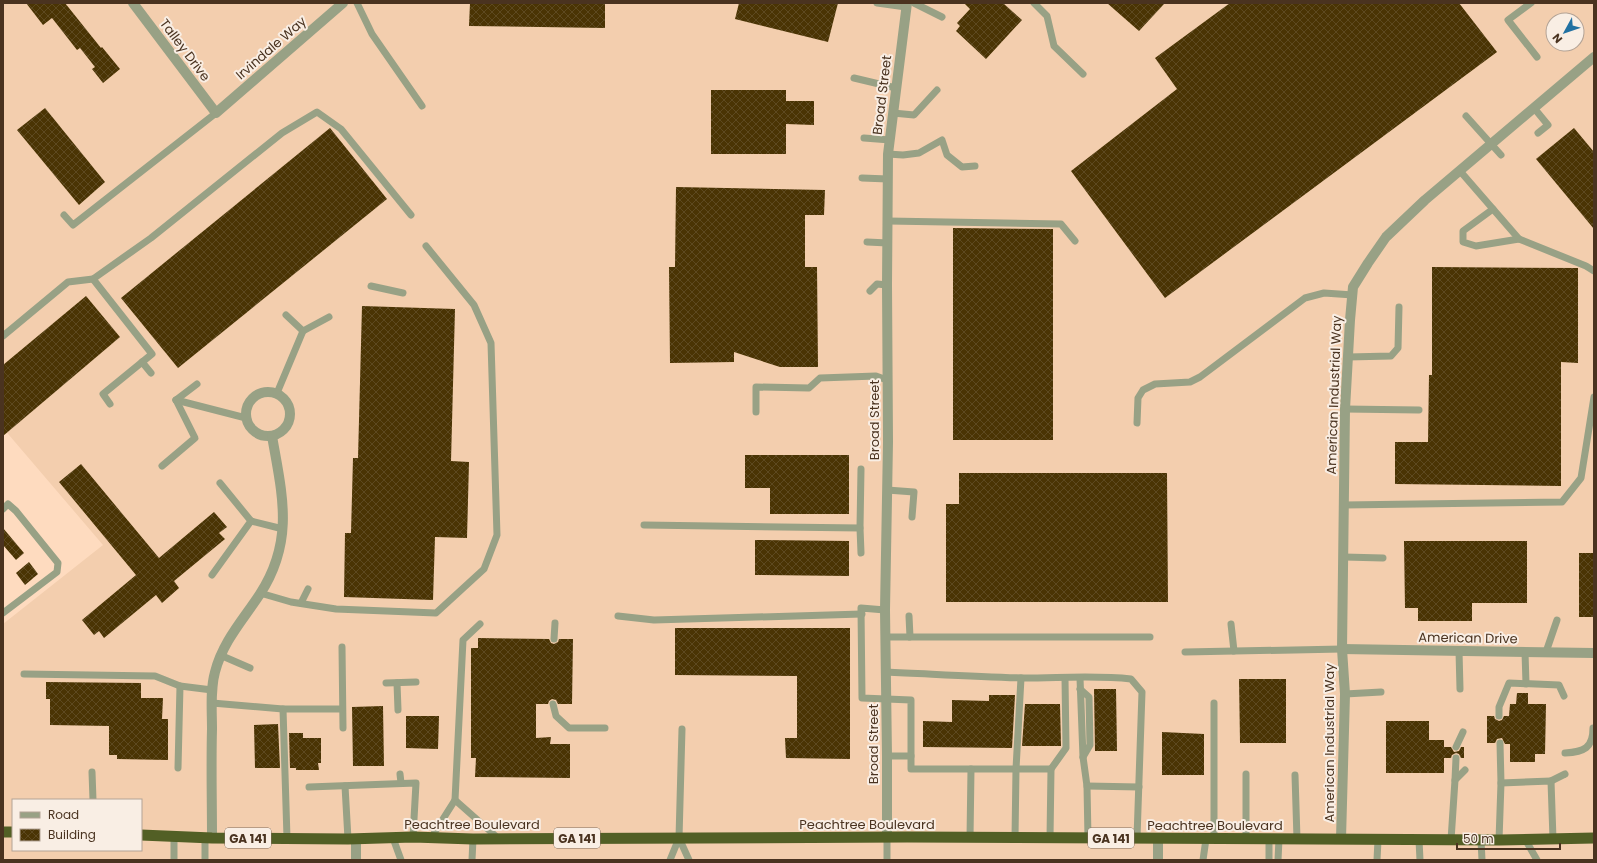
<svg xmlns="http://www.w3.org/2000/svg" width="1597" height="863" font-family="Poppins,sans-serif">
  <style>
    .built { fill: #f3ceae; fill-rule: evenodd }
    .building { fill: url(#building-cross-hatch) }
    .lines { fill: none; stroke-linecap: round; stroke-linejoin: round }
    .service { stroke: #98a185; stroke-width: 7 }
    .minor { stroke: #98a185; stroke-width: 10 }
    .trunk { stroke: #525f25; stroke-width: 11 }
    .labels { text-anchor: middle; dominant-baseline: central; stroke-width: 4; stroke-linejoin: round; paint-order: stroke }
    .shield { fill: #f9eee4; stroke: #7e6b5b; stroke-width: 1 }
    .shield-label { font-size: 12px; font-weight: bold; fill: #4a3320 }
    .street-label { font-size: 13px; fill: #4a3320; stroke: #f9eee4 }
  </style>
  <defs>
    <pattern id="building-cross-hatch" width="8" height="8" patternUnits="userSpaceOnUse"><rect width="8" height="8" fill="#4a3404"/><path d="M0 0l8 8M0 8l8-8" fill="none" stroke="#5d4920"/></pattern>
  </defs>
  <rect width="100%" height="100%" fill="#fedbbf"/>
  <path class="built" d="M 3,3 L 1594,3 L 1594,860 L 3,860 L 3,624 L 103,545 L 3,428 ZM 1553,20 L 1577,20 L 1577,44 L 1553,44 ZM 13,800 L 141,800 L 141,850 L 13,850 Z"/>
  <g class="building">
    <polygon points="26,3 65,3 101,48 102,47 120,69 103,83 92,69 95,67 80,48 77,50 52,18 43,25"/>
    <polygon points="470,3 605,3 605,28 469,26"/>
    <polygon points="739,3 838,3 828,42 735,19"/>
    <polygon points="964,3 1003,3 1022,20 986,59 956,31 960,26 957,23 970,9"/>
    <polygon points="1107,3 1165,3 1139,31"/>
    <polygon points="1230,3 1459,3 1497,52 1165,298 1071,171 1177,89 1155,58"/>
    <polygon points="711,90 786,90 786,101 814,101 814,125 786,124 786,154 711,154"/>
    <polygon points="45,108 105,182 79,205 17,130"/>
    <polygon points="330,128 387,199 178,368 121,298"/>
    <polygon points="1574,128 1594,152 1594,229 1536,159"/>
    <polygon points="676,187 825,190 824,215 805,215 805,267 817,267 818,367 780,367 734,352 734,362 670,363 669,267 675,267"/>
    <polygon points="953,228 1053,229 1053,440 953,440"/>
    <polygon points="1432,267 1578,268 1578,363 1561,362 1561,486 1395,484 1395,442 1428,442 1429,375 1432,375"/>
    <polygon points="86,296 120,337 3,436 3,365"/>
    <polygon points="362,306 455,309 451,461 469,462 467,538 435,537 433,600 344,597 345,533 351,533 353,458 358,458"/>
    <polygon points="745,455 849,455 849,514 770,514 770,488 745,488"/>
    <polygon points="81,464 159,558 214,512 227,527 219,533 225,539 174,581 179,588 162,603 156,595 104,638 99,631 94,635 82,620 136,575 59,482"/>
    <polygon points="959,473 1167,473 1168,602 946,602 946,504 959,504"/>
    <polygon points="3,528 24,553 16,560 3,545"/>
    <polygon points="755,540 849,541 849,576 755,575"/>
    <polygon points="1404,541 1527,541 1527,603 1472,603 1472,621 1418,621 1418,608 1405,608"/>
    <rect x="1579" y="553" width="15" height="64"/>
    <polygon points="29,562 38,574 25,585 16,573"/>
    <polygon points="675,628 850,628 850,759 786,758 785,738 797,738 797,676 675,675"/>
    <polygon points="478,638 549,639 551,643 554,644 558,642 559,639 573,639 572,704 558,704 556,700 552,699 549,701 548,704 536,704 536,738 551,737 550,744 570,744 570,778 475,777 476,758 471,758 471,648 478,648"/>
    <polygon points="1239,679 1286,679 1286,743 1240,743"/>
    <polygon points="46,682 141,683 141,698 163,698 162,719 168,719 168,760 117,759 117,755 109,755 109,726 50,725 50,699 46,699"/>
    <polygon points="1094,689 1116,689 1117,751 1095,751"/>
    <polygon points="1517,693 1528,693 1528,704 1546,704 1545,754 1535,754 1535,762 1510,762 1510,744 1505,744 1502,738 1497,739 1495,743 1487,743 1487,716 1494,716 1495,719 1499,721 1502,720 1504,716 1509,716 1510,704 1516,704"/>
    <polygon points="989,695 1015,695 1012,748 923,747 923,721 952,722 952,700 989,701"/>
    <polygon points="1025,704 1060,704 1061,746 1022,746"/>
    <polygon points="383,706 384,766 353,766 352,707"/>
    <polygon points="406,716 439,716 438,749 406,748"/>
    <polygon points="1386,721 1429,721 1429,740 1444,740 1444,747 1451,747 1454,752 1459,751 1461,747 1464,747 1464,758 1461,758 1459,754 1456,753 1452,755 1451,758 1444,758 1444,773 1386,773"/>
    <polygon points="278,724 280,768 255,768 254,725"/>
    <polygon points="1162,732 1204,734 1204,775 1162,775"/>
    <polygon points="289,733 303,733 303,738 321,738 321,763 318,763 319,770 296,770 296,768 290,768"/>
  </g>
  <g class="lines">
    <g class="service">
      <polyline points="357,3 372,34 422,106"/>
      <polyline points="877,3 906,7"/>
      <polyline points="914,3 942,17"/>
      <polyline points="1034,3 1047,16 1054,46 1083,74"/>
      <polyline points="1531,3 1508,20 1537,57"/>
      <polyline points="854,78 896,88"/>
      <polyline points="1534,108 1548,125 1538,133"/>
      <polyline points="893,113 914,115 937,90"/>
      <polyline points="1466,116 1501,155"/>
      <polyline points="864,138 890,140"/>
      <polyline points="888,154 903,155 919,153 942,140 947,155 962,167 975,166"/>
      <polyline points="1460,171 1519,239 1586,266 1594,271"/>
      <polyline points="862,178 888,179"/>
      <polyline points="1493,209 1463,231 1463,242 1476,246 1519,239"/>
      <polyline points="64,215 73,225 216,113"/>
      <polyline points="888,221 1061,224 1075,241"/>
      <polyline points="867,242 888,243"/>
      <polyline points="371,286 403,293"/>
      <polyline points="870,291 877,284 887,285"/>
      <polyline points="286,315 303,331"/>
      <polyline points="3,336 68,282 93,279"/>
      <polyline points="1348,357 1391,356 1398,348 1399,307"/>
      <polyline points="142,362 151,373"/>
      <polyline points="277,393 303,331 329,317"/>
      <polyline points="176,400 246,418"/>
      <polyline points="176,400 197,384"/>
      <polyline points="110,404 103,394 152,354 93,279 151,238 282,133 317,112 341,129 411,215"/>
      <polyline points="1345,409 1419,410"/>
      <polyline points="756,412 756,387 809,388 820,378 876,376 887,380"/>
      <polyline points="1137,423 1138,398 1143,390 1155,384 1190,382 1200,377 1305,298 1324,293 1353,295"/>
      <polyline points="162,466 195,438 176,400"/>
      <polyline points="861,469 860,528 861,553"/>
      <polyline points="887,490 914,492 912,517"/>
      <polyline points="1344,505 1562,502 1581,478 1594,397"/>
      <polyline points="3,509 8,504 16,511 58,563 57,572 3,613"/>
      <polyline points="251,521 283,529"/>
      <polyline points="644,525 860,528"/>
      <polyline points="1344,557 1383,558"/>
      <polyline points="212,575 251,521 220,483"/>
      <polyline points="260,593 291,602 336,609 436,613 484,569 497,535 491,343 474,305 426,246"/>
      <polyline points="301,603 308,589"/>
      <polyline points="885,610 861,608 862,698 911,700 911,769 1051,769"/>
      <polyline points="618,616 654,620 862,614"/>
      <polyline points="909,616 910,637"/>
      <polyline points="1231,624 1234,651"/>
      <polyline points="885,637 1150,637"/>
      <polyline points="554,639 555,623"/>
      <polyline points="342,647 343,728"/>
      <polyline points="1459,651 1460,689"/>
      <polyline points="1185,652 1342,649"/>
      <polyline points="1525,652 1526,684"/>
      <polyline points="1546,652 1557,620"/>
      <polyline points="220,655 250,668"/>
      <path d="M 886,672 C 932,674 978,677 1024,678 C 1060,678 1096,675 1131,679 L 1142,692 L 1137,838"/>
      <polyline points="24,674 155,676 180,686"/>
      <polyline points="1080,678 1083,757 1087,786 1088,838"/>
      <polyline points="386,683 416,682"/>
      <polyline points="397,683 398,710"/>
      <polyline points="1080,689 1089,697 1090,745 1083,757"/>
      <polyline points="1345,694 1381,692"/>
      <polyline points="212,703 283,709 342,709"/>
      <polyline points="1214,703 1214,839"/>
      <polyline points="553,704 556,716 569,728 605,728"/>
      <polyline points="283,709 287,838"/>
      <polyline points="1499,716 1499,707 1509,683 1559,685 1564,696"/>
      <polyline points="1456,747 1463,732"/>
      <path d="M 1565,753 C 1584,752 1593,748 1593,728"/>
      <polyline points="887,756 911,756"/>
      <polyline points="178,768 180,686 212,690"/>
      <polyline points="92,772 93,800"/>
      <polyline points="400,774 401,783"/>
      <polyline points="1295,775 1297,839"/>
      <polyline points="1455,780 1456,758"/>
      <polyline points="1551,781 1565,774"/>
      <polyline points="1501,783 1551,781 1553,839"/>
      <polyline points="345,786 348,839"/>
      <polyline points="1087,786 1139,787"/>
      <polyline points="309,787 416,783 413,837"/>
      <polyline points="455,800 499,839"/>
      <polyline points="205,837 205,860"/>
      <polyline points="393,838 401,860"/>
      <polyline points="431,838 455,800 463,640 480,624"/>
      <polyline points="679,838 689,860"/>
      <polyline points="887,838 887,860"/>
      <polyline points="970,838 971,769"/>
      <polyline points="1015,838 1016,769 1021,678"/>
      <polyline points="1050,838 1051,769 1066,748 1065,678"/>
      <polyline points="1246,839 1246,774"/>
      <polyline points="1525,839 1537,860"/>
      <polyline points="1419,840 1420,860"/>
      <polyline points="1451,840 1455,780 1465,770"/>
      <polyline points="1481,840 1482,860"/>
      <polyline points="1499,840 1501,783 1500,743"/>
      <polyline points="174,860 174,836"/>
      <polyline points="472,860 473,839"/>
      <polyline points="670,860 679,838 682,729"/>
      <polyline points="1203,860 1206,839"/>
      <polyline points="1269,860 1269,839"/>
      <polyline points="1278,860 1279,839"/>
      <polyline points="1377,860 1378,840"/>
    </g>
    <g class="minor">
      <polyline points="133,3 216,113 343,3"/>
      <circle cx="268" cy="414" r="22"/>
      <polyline points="1342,649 1594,653"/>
      <path d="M 212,838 C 212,801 211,765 212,729 C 212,710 210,690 215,672 C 223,641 243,620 260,594 C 295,540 282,494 272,436"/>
      <polyline points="887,838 887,756 885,610 888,442 887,285 888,154 907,3"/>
      <polyline points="1158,838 1158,860"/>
      <polyline points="1341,839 1345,694 1342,649 1345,409 1350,320 1353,287 1368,263 1386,237 1425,200 1594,57"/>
      <polyline points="356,860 356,839"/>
    </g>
    <g class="trunk">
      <polyline points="3,832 13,832"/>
      <polyline points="141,835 212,838 348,839 413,837 473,839 907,837 1499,840 1594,838"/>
    </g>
  </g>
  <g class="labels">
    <g class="shield">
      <rect x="225" y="828" width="46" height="20" rx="3"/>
      <rect x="554" y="828" width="46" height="20" rx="3"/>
      <rect x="1088" y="828" width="46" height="20" rx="3"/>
    </g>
    <g class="shield-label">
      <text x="248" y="838">GA 141</text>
      <text x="577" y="838">GA 141</text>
      <text x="1111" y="838">GA 141</text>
    </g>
    <g class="street-label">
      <text transform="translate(271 48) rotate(-41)">Irvindale Way</text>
      <text transform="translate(185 50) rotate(53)">Talley Drive</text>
      <text transform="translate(882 95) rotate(-83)">Broad Street</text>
      <text transform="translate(1334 395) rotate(-88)">American Industrial Way</text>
      <text transform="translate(874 420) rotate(-90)">Broad Street</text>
      <text transform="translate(1468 638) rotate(1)">American Drive</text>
      <text transform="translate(1329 743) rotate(-90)">American Industrial Way</text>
      <text transform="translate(873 744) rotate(-90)">Broad Street</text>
      <text x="472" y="824">Peachtree Boulevard</text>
      <text x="867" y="824">Peachtree Boulevard</text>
      <text x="1215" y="825">Peachtree Boulevard</text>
    </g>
  </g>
  <rect width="1597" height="863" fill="none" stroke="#4a3320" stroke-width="8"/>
  <rect x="12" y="799" width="130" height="52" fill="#f9eee4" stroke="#b3a396"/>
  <rect x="20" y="812" width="20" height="6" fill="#98a185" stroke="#b3a396"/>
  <text x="48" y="819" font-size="12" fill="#4a3320">Road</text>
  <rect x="20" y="829" width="20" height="12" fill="url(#building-cross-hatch)" stroke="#b3a396"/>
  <text x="48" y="839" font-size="12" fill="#4a3320">Building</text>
  <g transform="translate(1565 32) rotate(230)"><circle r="19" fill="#f9eee4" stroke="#b3a396"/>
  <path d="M0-3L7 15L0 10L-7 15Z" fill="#2171a2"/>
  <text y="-6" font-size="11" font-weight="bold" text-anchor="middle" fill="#4a3320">N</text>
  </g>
  <path d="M1457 843v6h103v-6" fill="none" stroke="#4a3320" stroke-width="2"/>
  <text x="1463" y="843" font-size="12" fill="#4a3320" stroke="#f9eee4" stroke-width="3" paint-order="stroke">50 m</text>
</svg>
